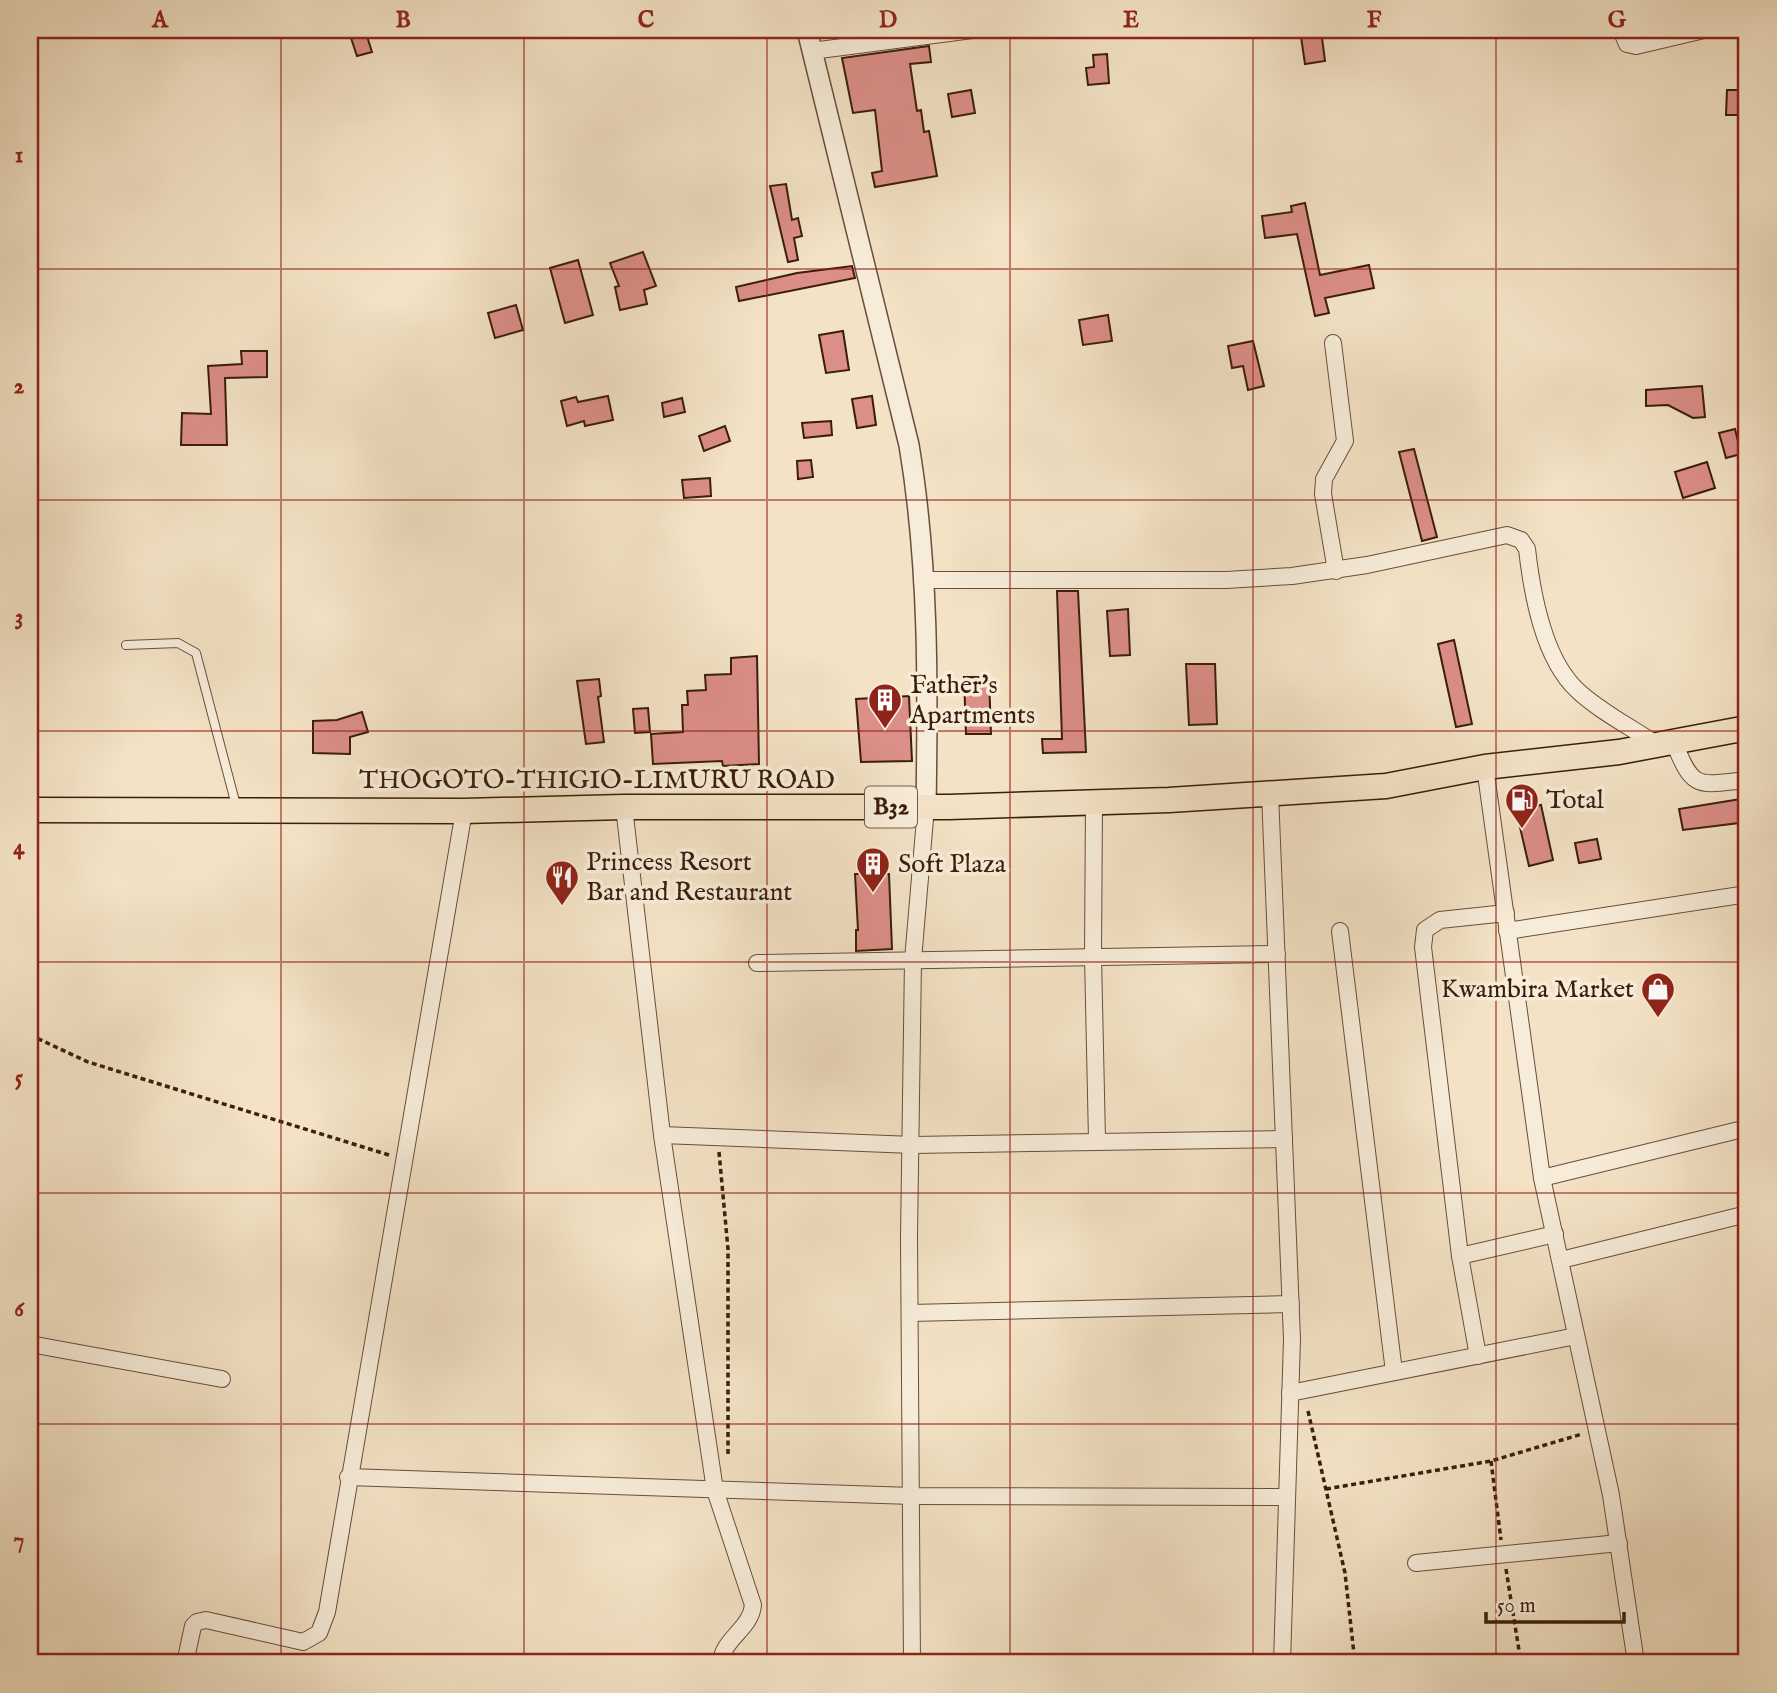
<svg xmlns="http://www.w3.org/2000/svg" width="1777" height="1693" font-family="'IM FELL English',serif">
  <style>
    .building { fill: #dc8e88; stroke: #3b1d0b; stroke-width: 2 }
    .lines { fill: none; stroke-linecap: round; stroke-linejoin: round }
    .service-casing { stroke: #694e3a; stroke-width: 10 }
    .minor-casing { stroke: #694e3a; stroke-width: 18 }
    .tertiary-casing { stroke: #694e3a; stroke-width: 22 }
    .trunk-casing { stroke: #3b1d0b; stroke-width: 27 }
    .path { stroke: #3b1d0b; stroke-width: 3.5; stroke-dasharray: 5 3.5; stroke-linecap: butt }
    .service { stroke: #f7ecd9; stroke-width: 8 }
    .minor { stroke: #f7ecd9; stroke-width: 16 }
    .tertiary { stroke: #f7ecd9; stroke-width: 19 }
    .trunk { stroke: #f3e2c5; stroke-width: 24 }
    .grid { fill: none; stroke: #8f2418; stroke-width: 2; stroke-opacity: 0.55 }
    .labels { text-anchor: middle; dominant-baseline: central; stroke-width: 7; stroke-linejoin: round; paint-order: stroke }
    .shield { fill: #f7ecd9; stroke: #735b49; stroke-width: 2 }
    .shield-label { font-size: 24px; font-weight: bold; fill: #3b1d0b }
    .poi-label { font-size: 26px; fill: #3b1d0b; stroke: #f7ecd9; text-anchor: start }
    .street-label { font-size: 26px; fill: #3b1d0b; stroke: #f7ecd9 }
    .neatline { fill: none; stroke: #8f2418; stroke-width: 2.5 }
    .grid-label { font-size: 23px; text-anchor: middle; font-weight: bold; fill: #8f2418 }
  </style>
  <rect width="100%" height="100%" fill="#f3e2c5"/>
  <filter id="stains"><feTurbulence type="fractalNoise" baseFrequency=".00286" numOctaves="4"/><feColorMatrix values="0 0 0 0 .2 0 0 0 0 .09 0 0 0 0 .02 0 0 0 .5 -.17"/></filter>
  <radialGradient id="worn" r=".72"><stop offset=".6" stop-color="#630" stop-opacity="0"/><stop offset="1" stop-color="#630" stop-opacity=".3"/></radialGradient>
  <g class="building">
    <polygon points="1300,30 1321,30 1325,61 1305,64"/>
    <polygon points="366,33 372,52 357,56 351,38"/>
    <polygon points="929,46 931,62 910,64 917,111 921,110 924,132 929,131 937,176 875,187 872,173 882,171 875,110 853,113 842,58"/>
    <polygon points="1107,54 1109,83 1088,85 1086,68 1094,67 1093,55"/>
    <polygon points="971,90 975,113 952,117 948,94"/>
    <polygon points="1727,90 1747,90 1747,115 1726,115"/>
    <polygon points="786,184 792,220 798,218 802,236 794,238 798,260 788,262 770,186"/>
    <polygon points="1305,203 1320,275 1369,265 1374,288 1325,298 1329,313 1315,316 1297,234 1265,238 1262,216 1292,212 1291,206"/>
    <polygon points="643,252 656,286 644,290 647,304 620,310 615,287 619,286 610,263"/>
    <polygon points="578,260 593,315 565,323 550,268"/>
    <polygon points="852,266 855,278 739,301 736,287 797,273"/>
    <polygon points="516,305 523,330 495,338 488,313"/>
    <polygon points="1108,315 1112,341 1083,345 1079,320"/>
    <polygon points="843,331 849,370 826,373 819,335"/>
    <polygon points="1253,341 1264,386 1248,390 1243,366 1232,368 1228,346"/>
    <polygon points="241,351 267,351 267,377 225,378 227,445 181,445 182,413 211,414 208,366 242,364"/>
    <polygon points="1702,386 1705,417 1693,418 1668,405 1646,406 1646,390"/>
    <polygon points="608,396 613,420 585,426 584,421 567,426 561,401 576,397 578,402"/>
    <polygon points="872,396 876,425 857,428 852,399"/>
    <polygon points="682,398 685,412 664,417 662,403"/>
    <polygon points="831,421 832,435 804,438 802,423"/>
    <polygon points="725,426 730,441 704,451 699,436"/>
    <polygon points="1735,429 1741,454 1726,458 1719,433"/>
    <polygon points="1414,449 1437,537 1422,541 1399,452"/>
    <polygon points="811,460 813,477 798,479 797,461"/>
    <polygon points="1707,462 1715,488 1683,498 1675,472"/>
    <polygon points="710,478 711,496 684,498 682,480"/>
    <polygon points="1057,591 1078,591 1086,752 1043,753 1042,739 1062,739"/>
    <polygon points="1128,609 1130,655 1110,656 1107,611"/>
    <polygon points="1454,640 1472,724 1456,727 1438,644"/>
    <polygon points="757,656 759,764 723,766 722,761 653,764 651,734 683,732 682,705 688,705 687,691 706,690 705,675 731,674 731,658"/>
    <polygon points="1186,664 1215,664 1217,724 1189,725"/>
    <polygon points="964,677 989,677 991,734 966,734"/>
    <polygon points="599,679 601,696 598,697 604,742 586,744 577,681"/>
    <polygon points="909,696 912,761 861,762 856,699"/>
    <polygon points="648,708 650,732 635,733 633,709"/>
    <polygon points="362,712 368,732 350,737 350,754 313,753 313,721 337,720"/>
    <polygon points="1747,798 1747,822 1683,830 1679,809"/>
    <polygon points="1541,805 1553,860 1529,866 1516,810"/>
    <polygon points="1597,839 1601,859 1579,863 1575,843"/>
    <polygon points="855,874 889,874 892,949 856,951 856,930 858,930"/>
  </g>
  <g class="lines">
    <g class="service-casing">
      <polyline id="service" points="126,645 178,643 196,653 237,809"/>
    </g>
    <g class="minor-casing">
      <g id="minor">
        <polyline points="1621,30 1627,44 1636,46 1704,30"/>
        <polyline points="812,51 972,30"/>
        <polyline points="1333,343 1345,441 1324,479 1323,494 1336,571"/>
        <path d="M 922,580 L 1226,580 L 1292,576 L 1367,565 L 1507,535 L 1521,540 L 1527,549 C 1532,593 1543,658 1577,690 C 1599,711 1631,727 1657,745"/>
        <path d="M 1674,742 C 1693,791 1698,785 1747,780"/>
        <polyline points="1485,767 1542,1178 1611,1495 1636,1663"/>
        <polyline points="1270,793 1292,1339 1282,1663"/>
        <polyline points="1094,801 1093,957 1097,1140"/>
        <path d="M 624,807 L 662,1135 L 715,1490 L 753,1605 C 751,1629 722,1639 721,1663"/>
        <polyline points="1340,931 1394,1372"/>
        <polyline points="1507,931 1747,894"/>
        <polyline points="757,963 1277,954"/>
        <polyline points="662,1135 913,1145 1284,1139"/>
        <polyline points="1542,1178 1747,1128"/>
        <polyline points="1460,1256 1555,1234"/>
        <polyline points="1561,1260 1747,1214"/>
        <polyline points="910,1313 1291,1304"/>
        <polyline points="30,1344 222,1379"/>
        <polyline points="1478,1356 1460,1256 1423,947 1425,930 1440,920 1506,913"/>
        <polyline points="1290,1393 1576,1336"/>
        <polyline points="348,1477 912,1496 1287,1497"/>
        <polyline points="1416,1563 1619,1543"/>
        <polyline points="185,1663 193,1626 197,1622 206,1620 303,1642 319,1633 327,1612 464,811"/>
        <polyline points="912,1663 909,1237 913,960 926,807"/>
      </g>
    </g>
    <g class="tertiary-casing">
      <path id="tertiary" d="M 807,30 L 909,445 C 929,564 928,686 926,807"/>
    </g>
    <g class="trunk-casing">
      <polyline id="trunk" points="30,810 464,811 624,807 949,807 1169,800 1386,786 1485,767 1619,752 1747,728"/>
    </g>
    <g class="path">
      <polyline points="30,1035 88,1062 389,1155"/>
      <polyline points="719,1152 728,1249 728,1456"/>
      <polyline points="1308,1411 1345,1573 1355,1663"/>
      <polyline points="1491,1461 1501,1540"/>
      <polyline points="1326,1489 1491,1461 1582,1434"/>
      <polyline points="1506,1569 1521,1663"/>
    </g>
    <use href="#service" class="service"/>
    <use href="#minor" class="minor"/>
    <use href="#tertiary" class="tertiary"/>
    <use href="#trunk" class="trunk"/>
  </g>
  <path class="grid" d="M 281,30 L 281,1663M 524,30 L 524,1663M 767,30 L 767,1663M 1010,30 L 1010,1663M 1253,30 L 1253,1663M 1496,30 L 1496,1663M 30,269 L 1747,269M 30,500 L 1747,500M 30,731 L 1747,731M 30,962 L 1747,962M 30,1193 L 1747,1193M 30,1424 L 1747,1424"/>
  <defs>
    <g id="building-pin" transform="scale(1.75)"><path d="M0 17L-7.5 6A9.5 9.5 0 1 1 7.5 6Z" fill="#8f2418" stroke="#f7ecd9"/><path d="M-4-6H4V6H1V3H-1V6H-4ZM-2.5-4.3h1.7v1.8h-1.7ZM.8-4.3h1.7v1.8H.8ZM-2.5-1h1.7V.8h-1.7ZM.8-1h1.7V.8H.8Z" fill="#fff"/></g>
    <g id="fuel-pin" transform="scale(1.75)"><path d="M0 17L-7.5 6A9.5 9.5 0 1 1 7.5 6Z" fill="#8f2418" stroke="#f7ecd9"/><path d="M-5.5-6h7V0h2V4h1.3V-2.5L3-4.5l.8-.8L6-3V5H2.5V1h-1V6h-7ZM-4.2-4.7v3.2H.2V-4.7Z" fill="#fff"/></g>
    <g id="restaurant-pin" transform="scale(1.75)"><path d="M0 17L-7.5 6A9.5 9.5 0 1 1 7.5 6Z" fill="#8f2418" stroke="#f7ecd9"/><path d="M-5-6h1v4h1v-4h1v4h1v-4h1v5L-1.5 .5V6h-2V.5L-5-1ZM5-6V6H3V1.5H1.5Q1.5-4 5-6Z" fill="#fff"/></g>
    <g id="shop-pin" transform="scale(1.75)"><path d="M0 17L-7.5 6A9.5 9.5 0 1 1 7.5 6Z" fill="#8f2418" stroke="#f7ecd9"/><path d="M-5-2.5h2.3a2.7 3.5 0 0 1 5.4 0H5L5.5 6h-11ZM-1.5-2.5h3a1.5 2.3 0 0 0-3 0Z" fill="#fff"/></g>
  </defs>
  <g fill-rule="evenodd">
    <use href="#building-pin" x="885" y="700"/>
    <use href="#fuel-pin" x="1522" y="800"/>
    <use href="#building-pin" x="873" y="864"/>
    <use href="#restaurant-pin" x="562" y="877"/>
    <use href="#shop-pin" x="1658" y="989"/>
  </g>
  <g class="labels">
    <rect class="shield" x="865" y="786.5" width="52" height="41" rx="5"/>
    <g class="shield-label">
      <text x="891" y="807">B32</text>
    </g>
    <g class="poi-label">
      <text x="910" y="685">Father's<tspan x="910" dy="30">Apartments</tspan></text>
      <text x="1546" y="800">Total</text>
      <text x="586" y="862">Princess Resort<tspan x="586" dy="30">Bar and Restaurant</tspan></text>
      <text x="898" y="864">Soft Plaza</text>
      <text x="1634" y="989" text-anchor="end">Kwambira Market</text>
    </g>
    <g class="street-label">
      <text x="597" y="780">THOGOTO-THIGIO-LIMURU ROAD</text>
    </g>
  </g>
  <rect width="1777" height="1693" fill="none" stroke="#f3e2c5" stroke-width="77"/>
  <path d="M1486 1612v10h138v-10" fill="none" stroke="#3b1d0b" stroke-width="3.5"/>
  <text x="1497" y="1612" font-size="21" fill="#3b1d0b" stroke="#f7ecd9" stroke-width="5" paint-order="stroke">50 m</text>
  <rect x="38" y="38" width="1700" height="1616" class="neatline"/>
  <g class="grid-label">
    <text x="160" y="27">A</text>
    <text x="403" y="27">B</text>
    <text x="646" y="27">C</text>
    <text x="888" y="27">D</text>
    <text x="1131" y="27">E</text>
    <text x="1374" y="27">F</text>
    <text x="1617" y="27">G</text>
    <text x="19" y="162">1</text>
    <text x="19" y="393">2</text>
    <text x="19" y="624">3</text>
    <text x="19" y="854">4</text>
    <text x="19" y="1085">5</text>
    <text x="19" y="1316">6</text>
    <text x="19" y="1547">7</text>
  </g>
  <rect width="100%" height="100%" filter="url(#stains)"/>
  <rect width="100%" height="100%" fill="url(#worn)"/>
</svg>
